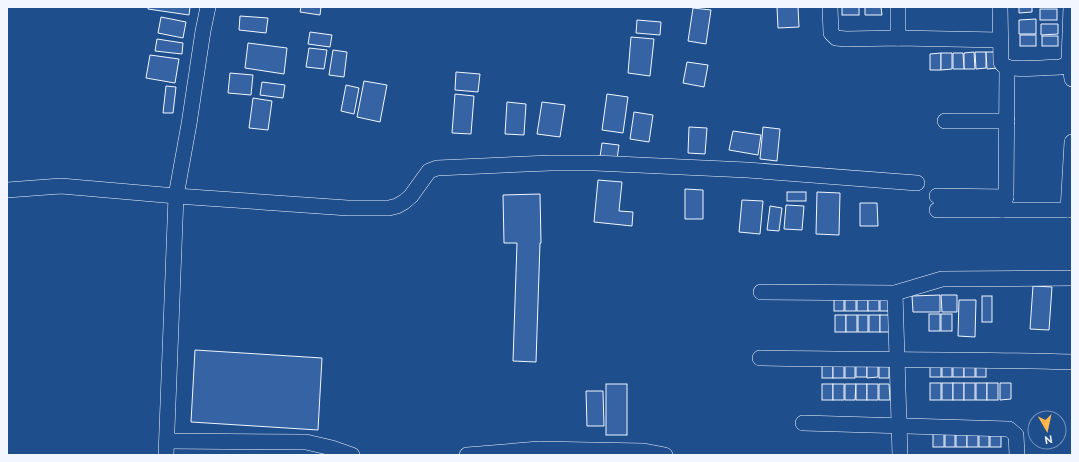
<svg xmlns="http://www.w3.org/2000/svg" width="1079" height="462" font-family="Ubuntu,sans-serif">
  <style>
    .building { fill: #3563a3; stroke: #f2f6ff }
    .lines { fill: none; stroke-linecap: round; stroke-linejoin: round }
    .minor-casing { stroke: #f2f6ff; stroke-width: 16 }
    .minor { stroke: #1f4e8c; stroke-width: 15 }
  </style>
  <rect width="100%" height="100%" fill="#1f4e8c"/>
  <g class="building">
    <polygon points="148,7 190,7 189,15 148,9"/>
    <polygon points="301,7 321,7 320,15 300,12"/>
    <polygon points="777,7 798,7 799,27 778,28"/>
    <rect x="842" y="7" width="17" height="8"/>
    <polygon points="865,7 881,7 882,15 865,15"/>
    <polygon points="1019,7 1032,7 1032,12 1019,13"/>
    <polygon points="693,8 711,10 706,44 688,41"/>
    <rect x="1040" y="9" width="17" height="11"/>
    <polygon points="240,16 268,18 266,33 239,30"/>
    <polygon points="161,17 186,22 183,38 158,33"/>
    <polygon points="1036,19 1036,34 1019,34 1019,20"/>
    <polygon points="637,20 661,22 660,35 636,33"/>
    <polygon points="1041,24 1058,24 1058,34 1041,35"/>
    <polygon points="310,32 332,35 330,47 308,44"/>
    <rect x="1020" y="35" width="16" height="11"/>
    <rect x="1042" y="36" width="16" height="10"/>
    <polygon points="631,37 654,39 650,76 628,73"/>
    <polygon points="157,39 183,43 182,54 155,51"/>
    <polygon points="248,43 287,48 284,74 245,68"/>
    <polygon points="309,48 327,50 324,69 306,67"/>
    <polygon points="333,50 347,52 344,77 329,75"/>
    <polygon points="974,52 975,69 964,69 964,53"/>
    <polygon points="975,52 986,52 986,68 976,69"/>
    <polygon points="986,52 997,52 998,68 987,69"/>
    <polygon points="941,53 941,70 930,70 930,54"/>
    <polygon points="941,53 952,53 952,69 941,70"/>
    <polygon points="953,53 963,53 964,69 953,69"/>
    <polygon points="150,55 179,59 175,83 146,78"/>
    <polygon points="687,62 708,65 704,87 683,83"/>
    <polygon points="456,72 480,74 478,92 455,90"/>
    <polygon points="230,73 253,75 251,95 228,93"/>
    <polygon points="364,81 387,85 380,122 357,117"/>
    <polygon points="262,82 285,85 283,98 260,95"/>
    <polygon points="346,85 359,88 354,114 341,111"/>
    <polygon points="166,86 176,87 173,113 163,113"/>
    <polygon points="455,94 474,96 471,134 452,133"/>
    <polygon points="607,94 628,97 623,133 602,130"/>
    <polygon points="253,98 272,101 268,130 249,128"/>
    <polygon points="507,102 526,104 524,135 505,134"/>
    <polygon points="542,102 565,105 560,137 537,134"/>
    <polygon points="634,112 653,115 649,142 630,139"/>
    <polygon points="689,127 707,128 705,154 688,153"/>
    <polygon points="763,127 780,129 777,161 760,159"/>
    <polygon points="733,131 761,135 758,155 729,150"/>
    <polygon points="602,143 619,145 617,159 600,157"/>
    <polygon points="598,180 622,182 619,211 633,212 632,226 594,222"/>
    <polygon points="685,189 703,190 703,219 685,219"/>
    <rect x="787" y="192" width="19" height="9"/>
    <polygon points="817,192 840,193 839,235 816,234"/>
    <polygon points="540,194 541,243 540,243 536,362 513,361 517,243 504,243 503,195"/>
    <polygon points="742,200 763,201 760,234 739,232"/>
    <polygon points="860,203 877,203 878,226 860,226"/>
    <polygon points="786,205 804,206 802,230 784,229"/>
    <polygon points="770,206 782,208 779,231 767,230"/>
    <polygon points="1033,286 1052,287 1049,330 1030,329"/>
    <rect x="834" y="295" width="10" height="16"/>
    <rect x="845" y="295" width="11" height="16"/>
    <rect x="857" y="295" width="11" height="16"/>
    <rect x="868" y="295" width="11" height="16"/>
    <rect x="880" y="295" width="11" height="16"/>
    <polygon points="940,295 940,312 913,312 912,296"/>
    <polygon points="941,295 957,295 957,312 942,312"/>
    <rect x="982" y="296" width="10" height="26"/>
    <polygon points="959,300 976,300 975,337 958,336"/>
    <rect x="929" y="314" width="11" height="17"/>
    <rect x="941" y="314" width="11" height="17"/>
    <rect x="835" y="315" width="11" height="17"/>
    <rect x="846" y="315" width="11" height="17"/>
    <rect x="858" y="315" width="10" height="17"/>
    <rect x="869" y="315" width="11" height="17"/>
    <rect x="880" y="315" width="11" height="17"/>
    <polygon points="195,350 322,358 318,430 191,422"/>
    <rect x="822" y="361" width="11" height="17"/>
    <rect x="833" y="361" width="11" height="17"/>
    <rect x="845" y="361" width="10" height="17"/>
    <rect x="856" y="361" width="11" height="16"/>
    <polygon points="867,361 878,361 878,377 867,378"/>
    <rect x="879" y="361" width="10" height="17"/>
    <rect x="930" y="361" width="11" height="16"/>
    <rect x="942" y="361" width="10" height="16"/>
    <rect x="953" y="361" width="11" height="16"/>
    <rect x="964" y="361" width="11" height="16"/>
    <rect x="976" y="361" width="10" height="16"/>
    <rect x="930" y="383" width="11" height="17"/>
    <rect x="942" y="383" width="11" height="17"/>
    <rect x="953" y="383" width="11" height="17"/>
    <rect x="964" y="383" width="11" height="17"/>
    <rect x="976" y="383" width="11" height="17"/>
    <rect x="987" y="383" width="11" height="17"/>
    <polygon points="1000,383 1011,383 1011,399 1000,400"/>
    <rect x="606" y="384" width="21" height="51"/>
    <rect x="822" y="384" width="11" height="16"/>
    <rect x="833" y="384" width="11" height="16"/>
    <polygon points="845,384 856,384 855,400 845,400"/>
    <rect x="856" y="384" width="11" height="16"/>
    <rect x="867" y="384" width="11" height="16"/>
    <polygon points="879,384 889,384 890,400 879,400"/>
    <polygon points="586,391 603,391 604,426 587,426"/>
    <rect x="933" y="430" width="11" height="17"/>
    <rect x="945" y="430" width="10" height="17"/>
    <rect x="956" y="430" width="11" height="17"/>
    <rect x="967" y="430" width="11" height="17"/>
    <rect x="979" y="430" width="10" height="17"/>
    <rect x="990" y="430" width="11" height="17"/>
  </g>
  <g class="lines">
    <g class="minor-casing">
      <g id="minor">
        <polyline points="830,7 831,33 836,38 846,39 898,38 1000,40"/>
        <polyline points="898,7 898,38"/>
        <path d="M 1000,7 L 1001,62 C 1002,64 1002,65 1005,66 C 1013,71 1050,67 1061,67 L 1067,64 L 1069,60 L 1071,7"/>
        <polyline points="1069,60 1072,79"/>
        <polyline points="945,121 1007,121"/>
        <polyline points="7,190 61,186 176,196 348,208 389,208 397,206 404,202 411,196 429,171 437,168 550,163 595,163 747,170 917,183"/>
        <polyline points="937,196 1006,197"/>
        <polyline points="937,210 1072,210"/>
        <polyline points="1002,210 1006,197 1007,67"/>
        <polyline points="1068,210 1072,142"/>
        <polyline points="761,292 895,293 942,279 1072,278"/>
        <polyline points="895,293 900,455"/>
        <path d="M 760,358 C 864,360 968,359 1072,362"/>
        <polyline points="803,423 1009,429 1016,435 1017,455"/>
        <polyline points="167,441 306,442 332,448 352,455"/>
        <polyline points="166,455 176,196 189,124 203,31 208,7"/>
        <polyline points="467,455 539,449 644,451 665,455"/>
      </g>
    </g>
    <use href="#minor" class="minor"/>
  </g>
  <rect width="1079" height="462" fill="none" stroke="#f2f6ff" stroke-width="16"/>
  <g transform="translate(1047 430) rotate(171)"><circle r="19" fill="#1f4e8c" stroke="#7391ba"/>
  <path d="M0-3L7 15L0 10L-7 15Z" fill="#ffb74d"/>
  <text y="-6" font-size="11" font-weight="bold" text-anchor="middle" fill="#f2f6ff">N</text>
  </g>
</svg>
